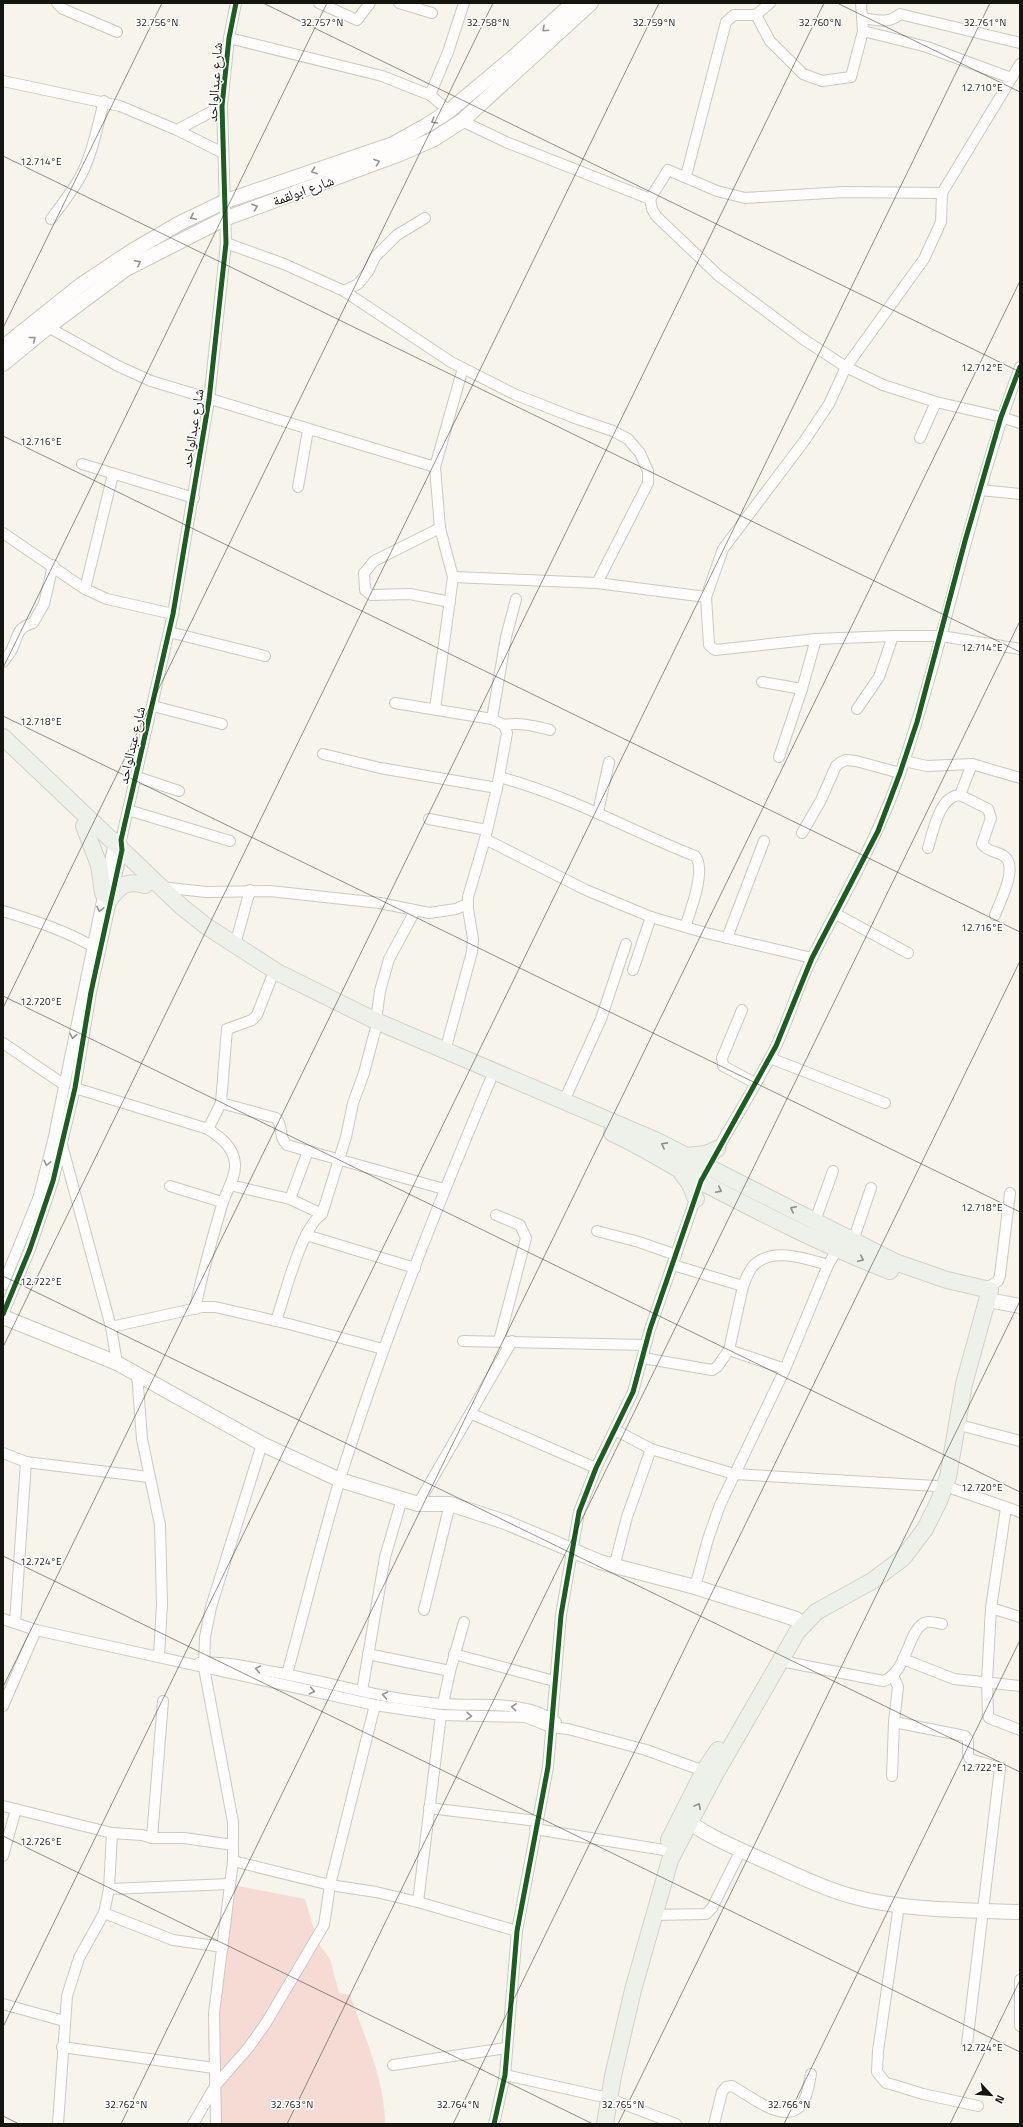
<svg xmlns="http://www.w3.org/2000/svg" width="1023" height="2127" font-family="'Titillium Web','Noto Naskh Arabic',sans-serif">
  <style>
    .green { fill: #f5dbd3 }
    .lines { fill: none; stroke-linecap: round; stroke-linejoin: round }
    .street-casing { stroke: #cbc9c2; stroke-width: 12 }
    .secondary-casing { stroke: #cbc9c2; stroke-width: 16 }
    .primary-casing { stroke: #d2d1cc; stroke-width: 18 }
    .street { stroke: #fefdfc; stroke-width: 10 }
    .secondary { stroke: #fefdfc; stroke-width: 14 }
    .primary { stroke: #eef1e9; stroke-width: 16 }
    .cycleway-casing { stroke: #fff; stroke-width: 8 }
    .cycleway { stroke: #1b5e20; stroke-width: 5 }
    .oneway { stroke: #969491 }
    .oneway2 { stroke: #8d8e87 }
    .ticks { fill: none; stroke: #16140f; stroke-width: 1; stroke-opacity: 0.45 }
    .labels { text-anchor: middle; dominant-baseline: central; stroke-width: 3; stroke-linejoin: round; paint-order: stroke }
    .street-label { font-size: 14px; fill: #16140f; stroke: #fff }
    .ticks-label { font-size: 10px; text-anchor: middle; fill: #16140f; stroke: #fff; stroke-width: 3; stroke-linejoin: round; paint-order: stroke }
  </style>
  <rect width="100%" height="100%" fill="#f6f4eb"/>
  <path class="green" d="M 225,1886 L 238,1886 L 305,1899 L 318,1943 L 330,1959 L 339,1993 L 350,1995 C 364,2036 385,2080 385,2124 L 211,2124 L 208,2032 Z"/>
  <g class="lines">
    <g class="street-casing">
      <g id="street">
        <polyline points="57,3 63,9 117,32"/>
        <polyline points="319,3 357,20 370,3"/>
        <polyline points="399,3 432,13"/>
        <polyline points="756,15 770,41 803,74 822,81 851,77 863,31 861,3"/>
        <path d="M 863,18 C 876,20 889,24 900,14 L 1020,43"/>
        <polyline points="863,31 927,47 1011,78"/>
        <polyline points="229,38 382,76 430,95 449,111"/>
        <polyline points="1020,64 942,193 941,222 924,259 846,367 829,404 805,440 723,549 706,597 709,645 715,650 816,639 893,636 941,636 1020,649"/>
        <polyline points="3,81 120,106 177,130 223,153"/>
        <polyline points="430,95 448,52 464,3"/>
        <polyline points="462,121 506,142 650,199 652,209 656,216 719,276 803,339 846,367 883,385 936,402 1001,417 1020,423"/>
        <polyline points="177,130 222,106"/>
        <polyline points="686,176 726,22 734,15 756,15 770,3"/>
        <polyline points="650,199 668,170 717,191 745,198 844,192 942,193"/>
        <path d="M 51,219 C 60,207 70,194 78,181 C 92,157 97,128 104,101"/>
        <polyline points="226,243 284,264 344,291 451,362 514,394 575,418 613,431 628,439 640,453 648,471 648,483 597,583"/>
        <polyline points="344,291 358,284 368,272 375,257 397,235 425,218"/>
        <polyline points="48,327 118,366 151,381 435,467"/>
        <polyline points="920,438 936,402"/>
        <polyline points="82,464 194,498"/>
        <polyline points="298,487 308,430"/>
        <polyline points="980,490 1020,494"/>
        <polyline points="440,528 374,561 364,573 365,590 371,595 410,594 450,602"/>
        <polyline points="3,533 85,589 107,599 173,614"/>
        <polyline points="453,577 597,583 706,597"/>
        <polyline points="85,589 113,474"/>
        <polyline points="169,632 265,656"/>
        <path d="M 3,662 C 6,658 10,654 12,649 C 19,635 16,628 33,623 L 44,604 L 53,565"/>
        <polyline points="762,682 802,689"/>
        <polyline points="395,703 492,719 504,725 507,733 497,788 485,839 468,897 468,909 473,939 472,952 445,1051"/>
        <polyline points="153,706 222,724"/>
        <polyline points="435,709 453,577 440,528 435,467 463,368"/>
        <polyline points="857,709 879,677 893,636"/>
        <polyline points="492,719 506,637 516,599"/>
        <path d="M 504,725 C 521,722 534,726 550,730"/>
        <polyline points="323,754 380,768 497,788"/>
        <polyline points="779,757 802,689 816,639"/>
        <polyline points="904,761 927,766 972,764 1020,778"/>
        <polyline points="137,777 179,791"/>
        <path d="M 499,777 C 568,795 629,830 695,856 C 707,869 690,912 685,927"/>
        <path d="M 960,795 L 988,809 L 991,818 L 982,844 C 988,852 996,851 1004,856 C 1019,867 1000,901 995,915"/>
        <polyline points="128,810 230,841"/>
        <polyline points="598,812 609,762"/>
        <polyline points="429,819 487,830"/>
        <polyline points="802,833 821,800 836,766 841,762 846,760 856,761 900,773"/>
        <polyline points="485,839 586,890 651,917 706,933 812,958"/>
        <path d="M 928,848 C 933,832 939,796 960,795 L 972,764"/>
        <polyline points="161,887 206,892 270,891 380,903 429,913 456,909 467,904"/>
        <path d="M 3,911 C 35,921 68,931 97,949"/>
        <polyline points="836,914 908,953"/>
        <polyline points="727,938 764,841"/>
        <polyline points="235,945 250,890"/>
        <polyline points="633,970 651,917"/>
        <polyline points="742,1010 722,1058 723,1066 755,1083"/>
        <polyline points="376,1021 380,991 389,959 415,911"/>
        <polyline points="3,1043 63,1084"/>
        <polyline points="770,1058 885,1103"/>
        <path d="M 75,1088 L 208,1129 C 220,1137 234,1147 235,1164 C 236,1178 226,1191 222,1205 C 212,1239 202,1274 195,1309"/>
        <polyline points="564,1101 601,1019 626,944"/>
        <path d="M 221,1103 L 276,1118 C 284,1127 278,1137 287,1145 L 444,1189"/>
        <polyline points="208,1129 221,1103 227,1029 252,1020 257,1015 271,979"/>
        <polyline points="62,1145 111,1327 117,1363"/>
        <path d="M 715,1154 C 735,1118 758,1083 776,1046 C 790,1017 798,985 813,956 C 844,895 879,836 901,771 C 946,638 971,499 1020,367"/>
        <polyline points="230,1185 290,1199 322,1214"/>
        <polyline points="170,1186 222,1202"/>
        <polyline points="290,1199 308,1151"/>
        <polyline points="496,1215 520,1225 526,1238 499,1341"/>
        <polyline points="815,1221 833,1171"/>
        <polyline points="597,1231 639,1242 676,1255"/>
        <polyline points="306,1235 415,1268"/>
        <polyline points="853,1241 871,1188"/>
        <path d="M 673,1265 L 743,1286 C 746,1279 749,1269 755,1264 C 774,1247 807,1259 828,1265"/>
        <polyline points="3,1285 38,1199 53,1141 112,852 115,844 119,841"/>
        <polyline points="990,1290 990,1286 998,1281 1000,1275 1010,1193"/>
        <polyline points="3,1314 30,1249 53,1181 75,1088 91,992 122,850 121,840 173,614 209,400 226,243 222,106 229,38 236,3"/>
        <path d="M 276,1321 C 285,1295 301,1228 322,1214 L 346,1137 L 353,1103 L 364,1073 L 375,1031"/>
        <polyline points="111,1327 202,1307 215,1307 289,1324 383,1349"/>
        <polyline points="463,1341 645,1345"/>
        <polyline points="729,1350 743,1286"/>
        <polyline points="643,1358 712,1370 717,1367 729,1350 785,1369"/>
        <polyline points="137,1373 142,1439 160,1525 162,1604 159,1656"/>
        <polyline points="472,1414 596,1468"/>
        <polyline points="956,1424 1020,1441"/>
        <polyline points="615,1430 651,1449 734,1474 936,1486"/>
        <polyline points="3,1453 26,1462 149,1477"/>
        <polyline points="945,1486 1020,1512"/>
        <polyline points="418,1504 512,1341"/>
        <polyline points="1006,1508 991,1608 987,1681 988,1714 989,1718 1020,1730"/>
        <polyline points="614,1567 627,1517 651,1449"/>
        <polyline points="695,1587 708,1539 720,1505 785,1369 828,1265 838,1248"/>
        <polyline points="991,1608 1020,1617"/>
        <polyline points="424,1610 450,1504"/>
        <polyline points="3,1619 36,1630 375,1705 441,1715 525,1717 551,1727 568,1729 646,1750 704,1771 709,1774"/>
        <polyline points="15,1623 26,1462"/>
        <polyline points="368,1654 450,1671"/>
        <polyline points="454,1654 554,1681"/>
        <polyline points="903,1659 954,1679 1020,1686"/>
        <path d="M 781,1661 L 883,1681 C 907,1673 907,1633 924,1623 C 929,1620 937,1623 942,1624"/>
        <path d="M 199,1663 C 222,1661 246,1666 268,1671 C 327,1681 384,1700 444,1704 C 479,1707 526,1699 556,1722"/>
        <path d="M 287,1674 C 305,1609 321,1543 340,1479 C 382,1344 435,1211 490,1081"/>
        <polyline points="362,1691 385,1557 402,1499"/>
        <polyline points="443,1704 450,1671 464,1622"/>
        <polyline points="3,1706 36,1630"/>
        <polyline points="894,1722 965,1736 968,1740 968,1754 970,1759 1000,1768 967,2044"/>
        <polyline points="892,1776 894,1722 898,1687 893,1675"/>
        <polyline points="3,1806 112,1833 142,1835 152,1838 184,1838 233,1845"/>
        <polyline points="429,1808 537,1821"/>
        <polyline points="535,1829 664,1850 673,1854"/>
        <polyline points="152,1838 163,1701"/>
        <polyline points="3,1856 16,1809"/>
        <polyline points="233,1861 330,1885 376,1892 418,1902 517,1931"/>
        <polyline points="109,1889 230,1884"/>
        <polyline points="418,1902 441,1715"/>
        <polyline points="899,1905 878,2051 877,2072 886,2083 894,2085 923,2094 978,2106"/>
        <polyline points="104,1913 173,1940 223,1947"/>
        <polyline points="654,1915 706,1914 712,1908 741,1850"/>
        <polyline points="1020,1980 1020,2026"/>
        <polyline points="3,2004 64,2021"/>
        <polyline points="62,2047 214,2068"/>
        <polyline points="393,2065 506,2048"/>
        <polyline points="505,2075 608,2098 676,2124"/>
        <polyline points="58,2124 67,1996 79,1958 104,1913 109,1889 112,1833"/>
        <polyline points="193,2124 215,2086 249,2047 266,2023 324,1925 330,1885 375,1705"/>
        <polyline points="216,2124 214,2013 233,1861 233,1822 204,1668 205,1637 211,1607 262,1444"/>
        <polyline points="494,2124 505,2075 517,1931 548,1767 561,1615 579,1512 596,1468 633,1392 650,1329 697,1194"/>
        <path d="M 714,2124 L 722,2092 L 726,2087 L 732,2086 C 748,2094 785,2127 802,2104 C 808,2096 809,2083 811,2074"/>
      </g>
    </g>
    <g class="secondary-casing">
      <g id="secondary">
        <polyline points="3,347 81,285 132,251 180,223 226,201 393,144 427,125 449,111 517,54 573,3"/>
        <polyline points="3,364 48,327 126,269 224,219 400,154 434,139 462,121 591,3"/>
        <polyline points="988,1300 1020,1306"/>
        <polyline points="3,1317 117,1363 262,1444 340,1480 418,1504 450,1504 505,1522 600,1562 695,1587 796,1619 803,1625"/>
        <path d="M 681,1816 C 703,1834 732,1846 758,1858 C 789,1871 818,1887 851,1896 C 904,1911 965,1910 1020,1912"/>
      </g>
    </g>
    <g class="primary-casing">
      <g id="primary">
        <polyline points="3,737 182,907 206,926 277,972 376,1021 655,1140 895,1262 947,1280 990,1290 964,1384 948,1477 939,1501 925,1529 903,1558 872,1581 816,1612 797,1632 713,1778 670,1860 633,1990 613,2076 605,2124"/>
        <polyline points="84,826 99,865 103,893"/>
        <path d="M 110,899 C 120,885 128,880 145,885"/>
        <path d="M 612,1133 C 643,1147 670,1165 700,1181 C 761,1213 825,1246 890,1271"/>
        <polyline points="686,1156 706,1154 717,1149"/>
        <polyline points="681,1172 690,1184 696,1199"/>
        <polyline points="669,1840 704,1771 718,1750"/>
      </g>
    </g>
    <use href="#street" class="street"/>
    <use href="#secondary" class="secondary"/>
    <use href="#primary" class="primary"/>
    <g class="cycleway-casing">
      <g id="cycleway">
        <polyline points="3,1314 30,1249 53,1181 75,1088 91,992 122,850 121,840 173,614 209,400 226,243 222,106 229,38 236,3"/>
        <polyline points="494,2124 505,2075 517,1931 548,1767 561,1615 579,1512 596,1468 633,1392 650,1329 701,1181 776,1046 812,958 878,831 900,773 917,722 965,541 1001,417 1020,367"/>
      </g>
    </g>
    <use href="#cycleway" class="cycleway"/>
  </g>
  <defs><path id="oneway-chevron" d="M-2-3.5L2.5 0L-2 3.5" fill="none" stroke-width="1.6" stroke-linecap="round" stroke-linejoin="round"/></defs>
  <g class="oneway">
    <use href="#oneway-chevron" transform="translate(545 29) rotate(137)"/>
    <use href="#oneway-chevron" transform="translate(434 121) rotate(149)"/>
    <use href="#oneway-chevron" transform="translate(377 162) rotate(-20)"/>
    <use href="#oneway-chevron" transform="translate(314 171) rotate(161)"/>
    <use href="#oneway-chevron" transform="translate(255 207) rotate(-20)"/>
    <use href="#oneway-chevron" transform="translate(193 217) rotate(154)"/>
    <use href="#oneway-chevron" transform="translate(138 263) rotate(-27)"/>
    <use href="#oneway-chevron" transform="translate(33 339) rotate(-38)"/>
    <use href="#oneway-chevron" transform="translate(100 909) rotate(102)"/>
    <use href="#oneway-chevron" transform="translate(73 1036) rotate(101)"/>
    <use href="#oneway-chevron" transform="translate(47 1163) rotate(104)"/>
    <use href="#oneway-chevron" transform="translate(258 1669) rotate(-170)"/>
    <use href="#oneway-chevron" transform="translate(312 1691) rotate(12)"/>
    <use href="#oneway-chevron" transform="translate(385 1695) rotate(-169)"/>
    <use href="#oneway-chevron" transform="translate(514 1707) rotate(-174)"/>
    <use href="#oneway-chevron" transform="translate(469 1716) rotate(2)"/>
  </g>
  <g class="oneway2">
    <use href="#oneway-chevron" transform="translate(664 1145) rotate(-152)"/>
    <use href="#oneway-chevron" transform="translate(719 1190) rotate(27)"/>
    <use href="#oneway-chevron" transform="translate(793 1209) rotate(-154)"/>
    <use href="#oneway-chevron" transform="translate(861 1259) rotate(25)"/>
    <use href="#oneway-chevron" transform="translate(698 1806) rotate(-62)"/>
  </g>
  <path class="ticks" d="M 263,3 L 1020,372M 837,3 L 1020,92M 3,156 L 1020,652M 3,328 L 162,3M 3,436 L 1020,932M 3,668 L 327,3M 3,716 L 1020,1212M 3,996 L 1020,1492M 3,1008 L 493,3M 3,1276 L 1020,1772M 3,1347 L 659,3M 3,1556 L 1020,2052M 3,1687 L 824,3M 3,1836 L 593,2124M 3,2027 L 990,3M 3,2116 L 19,2124M 121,2124 L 1020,281M 287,2124 L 1020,621M 453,2124 L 1020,961M 618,2124 L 1020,1301M 784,2124 L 1020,1640M 950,2124 L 1020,1980"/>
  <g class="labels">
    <g class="street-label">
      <text transform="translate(214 82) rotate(-86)">شارع عبدالواحد</text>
      <text transform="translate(303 190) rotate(-20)">شارع ابولقمة</text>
      <text transform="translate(192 428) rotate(-81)">شارع عبدالواحد</text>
      <text transform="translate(131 745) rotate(-77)">شارع عبدالواحد</text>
    </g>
  </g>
  <g class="ticks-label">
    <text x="985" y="26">32.761°N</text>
    <text x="157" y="26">32.756°N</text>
    <text x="322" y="26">32.757°N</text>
    <text x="488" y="26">32.758°N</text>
    <text x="654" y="26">32.759°N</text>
    <text x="820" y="26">32.760°N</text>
    <text x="982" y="91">12.710°E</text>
    <text x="41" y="165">12.714°E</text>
    <text x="982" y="371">12.712°E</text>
    <text x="41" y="445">12.716°E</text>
    <text x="982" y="651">12.714°E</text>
    <text x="41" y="725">12.718°E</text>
    <text x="982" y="931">12.716°E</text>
    <text x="41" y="1005">12.720°E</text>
    <text x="982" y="1211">12.718°E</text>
    <text x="41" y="1285">12.722°E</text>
    <text x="982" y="1491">12.720°E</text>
    <text x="41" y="1565">12.724°E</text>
    <text x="982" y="1771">12.722°E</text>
    <text x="41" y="1845">12.726°E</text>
    <text x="982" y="2051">12.724°E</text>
    <text x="126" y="2108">32.762°N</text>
    <text x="292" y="2108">32.763°N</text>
    <text x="458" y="2108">32.764°N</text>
    <text x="623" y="2108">32.765°N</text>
    <text x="789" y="2108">32.766°N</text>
  </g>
  <rect width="1023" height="2127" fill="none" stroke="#16140f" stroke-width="8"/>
  <g transform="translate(991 2095) rotate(116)" stroke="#ffffff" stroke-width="3" paint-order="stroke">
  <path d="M0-3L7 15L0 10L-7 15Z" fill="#16140f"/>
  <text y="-6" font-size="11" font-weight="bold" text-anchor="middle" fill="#16140f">N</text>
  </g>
</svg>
